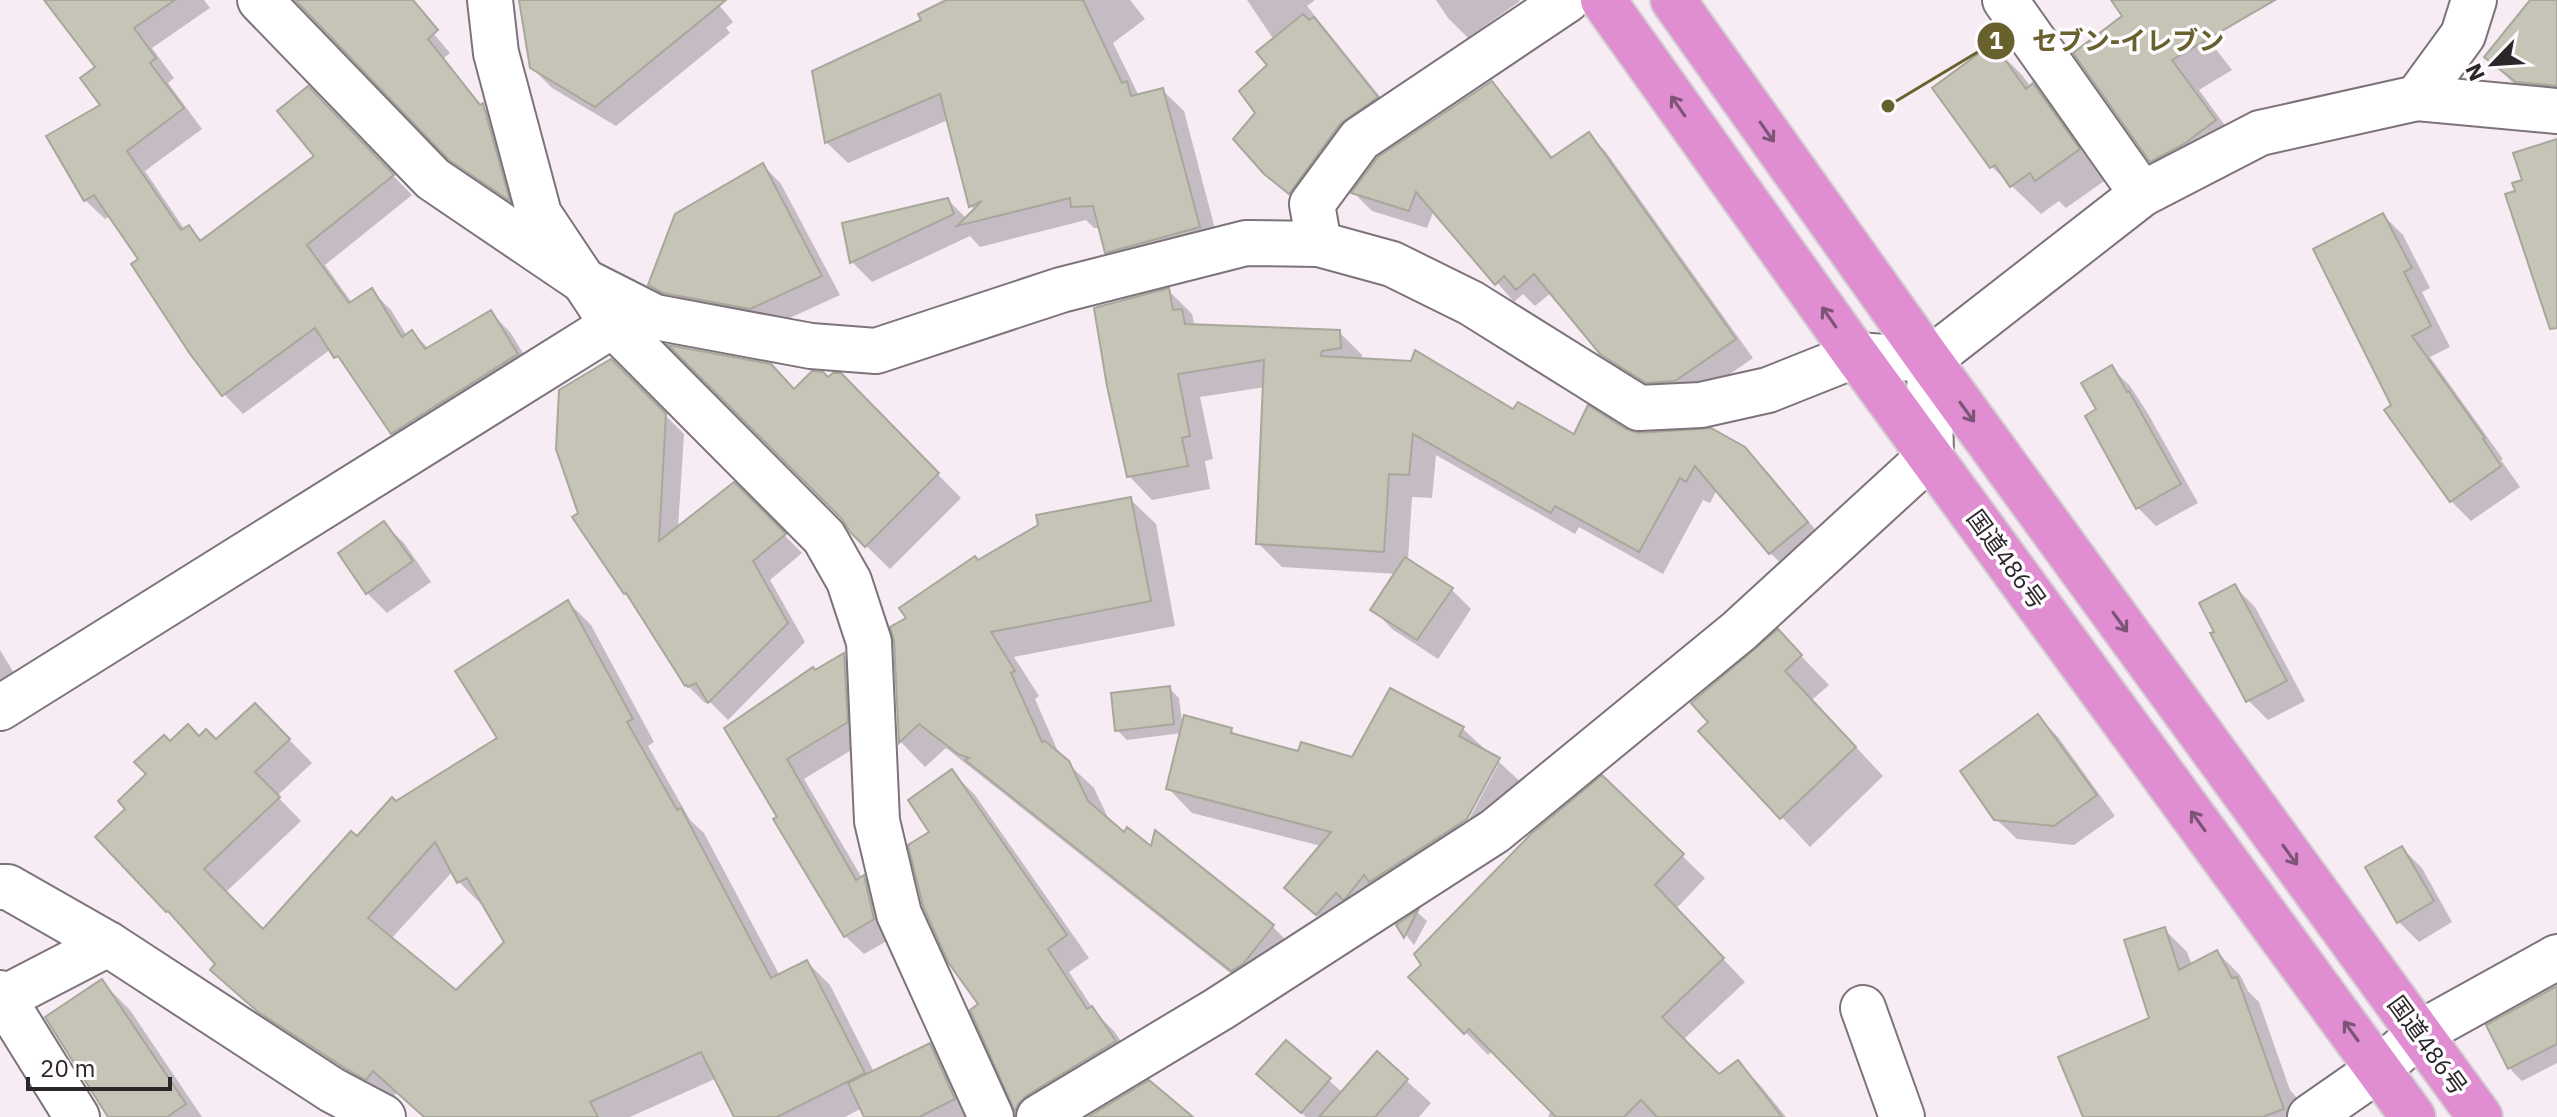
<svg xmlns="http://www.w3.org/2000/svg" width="2557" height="1117" font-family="'IBM Plex Sans','Noto Sans JP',sans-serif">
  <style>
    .shadow { fill: #0003; fill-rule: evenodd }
    .building { fill: #c5c4b7; stroke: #a8a79b; stroke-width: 2; fill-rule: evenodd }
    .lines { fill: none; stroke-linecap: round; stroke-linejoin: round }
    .street-casing { stroke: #7d737b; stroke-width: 48 }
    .highway-casing { stroke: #d0cfd0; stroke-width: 48 }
    .street { stroke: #fff; stroke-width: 44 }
    .highway { stroke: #e08dd2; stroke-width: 44 }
    .oneway { stroke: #7c5475 }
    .labels { text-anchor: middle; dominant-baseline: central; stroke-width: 7; stroke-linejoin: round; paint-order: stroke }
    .street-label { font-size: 24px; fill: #2a2629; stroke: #fefcfe }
    .leader { fill: none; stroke: #68602d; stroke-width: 3 }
    .callout-dot { fill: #68602d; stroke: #fefcfe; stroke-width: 3 }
    .mark-label { font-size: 24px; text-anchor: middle; font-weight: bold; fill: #fff }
    .callout-label { font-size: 26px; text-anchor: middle; font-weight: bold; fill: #68602d; stroke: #fefcfe; stroke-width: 7; stroke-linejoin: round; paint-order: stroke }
  </style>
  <rect width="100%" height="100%" fill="#f7ecf4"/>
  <g class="shadow">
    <polygon points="47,0 204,0 210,8 152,48 174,78 168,83 202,129 145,171 185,230 189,228 203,241 316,157 308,89 412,195 325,265 352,303 372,291 391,310 407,336 412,332 429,349 490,312 510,332 536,374 412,452 392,433 350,371 331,349 243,414 224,394 141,260 111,216 105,219 85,200 103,105 98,68"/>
    <polygon points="298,0 405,0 450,53 444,58 482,106 501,123 525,215 470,177"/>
    <polygon points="521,0 715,0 733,22 726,28 730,33 616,126 552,88 532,68"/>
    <polygon points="951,0 1130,0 1145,19 1113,43 1139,96 1162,90 1184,111 1220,248 1128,274 1106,252 1100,228 1094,228 1086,220 980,247 970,236 872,282 852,262 948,200 967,219 975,211 971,206 948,120 848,163 826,142 924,21"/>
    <polygon points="1247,0 1315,0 1307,6 1398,119 1312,214 1266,173 1258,113 1274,40"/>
    <polygon points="1436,0 1519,0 1520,1 1468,38 1448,18"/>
    <polygon points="2125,0 2178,0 2232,70 2199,90 2243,150 2180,189 2151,160 2125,16"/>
    <polygon points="2557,0 2557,108 2543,106 2512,82 2487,57"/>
    <polygon points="1993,46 2022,75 2031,87 2033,86 2062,114 2107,179 2066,208 2059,201 2041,214 1991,166"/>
    <polygon points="1491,83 1509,101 1554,159 1588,134 1606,152 1753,358 1694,399 1666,400 1621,372 1601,353 1552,292 1535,306 1523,294 1514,302 1434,210 1427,228 1372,211 1354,193"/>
    <polygon points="763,165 781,184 840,295 770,327 669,304 650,285"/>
    <polygon points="2383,215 2403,235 2430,288 2422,292 2450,347 2430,357 2503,459 2501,460 2520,487 2471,521 2451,501 2393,406"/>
    <polygon points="1169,291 1192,314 1194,323 1197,327 1339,332 1362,355 1362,360 1514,411 1575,437 1625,431 1744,449 1768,473 1829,546 1794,576 1770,553 1717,490 1710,503 1703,500 1663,574 1579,527 1575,534 1436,455 1432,498 1412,497 1408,560 1451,589 1471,609 1438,659 1392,629 1373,609 1396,574 1282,567 1258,543 1265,387 1200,397 1213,459 1205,461 1210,489 1152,500 1129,476"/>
    <polygon points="611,361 684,434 678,528 734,484 802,553 770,580 805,642 728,720 711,703 705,703 686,684 634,602 625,593 580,514"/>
    <polygon points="2112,368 2130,386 2147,412 2198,503 2156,526 2138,508 2099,410"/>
    <polygon points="840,375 961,498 890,569 851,531 795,391"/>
    <polygon points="1130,499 1156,524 1175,626 1014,657 1039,696 1035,699 1060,756 1094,788 1110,822 1124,834 1152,849 1156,834 1273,927 1298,952 1258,995 946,748 925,767 901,742 896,641 908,619 978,562"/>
    <polygon points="384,524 404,543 431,582 387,613 367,593"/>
    <polygon points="2235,587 2255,607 2305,701 2268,720 2248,700 2216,632"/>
    <path d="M 568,602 L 591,625 L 654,742 L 648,746 L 690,820 L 704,833 L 780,976 L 807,962 L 830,985 L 874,1072 L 930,1045 L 950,1065 L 973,1117 L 866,1117 L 862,1108 L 845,1117 L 737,1117 L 717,1078 L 630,1117 L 425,1117 L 397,1092 L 390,1102 L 283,1034 L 212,970 L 218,964 L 168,911 L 128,809 L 170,744 L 199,738 L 217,742 L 255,705 L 312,763 L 277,796 L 301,821 L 225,893 L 264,932 L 396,803 L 500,738 ZM 453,871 L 459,882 L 482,905 L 484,903 L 506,943 L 456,993 L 391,939 Z"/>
    <polygon points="1778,632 1829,685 1812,700 1883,776 1810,847 1701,731"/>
    <polygon points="0,650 26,693 0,710"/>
    <polygon points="844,656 863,674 866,741 804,779 862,878 864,877 882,896 892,938 864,954 845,936 780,817 726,729"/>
    <path d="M 1169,688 L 1179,698 L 1183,729 L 1231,730 L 1238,737 L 1299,753 L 1353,760 L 1463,729 L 1523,784 L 1342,938 L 1287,888 L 1321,846 L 1192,813 L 1168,788 L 1182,733 L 1127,740 L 1117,730 ZM 1494,765 L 1498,765 L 1464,829 L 1460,827 Z"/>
    <polygon points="2038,717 2058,737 2115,816 2074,845 2017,839 1996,819"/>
    <polygon points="952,772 975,795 1089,958 1069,972 1095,1012 1114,1031 1137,1065 1023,1117 1017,1111 972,1011 981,1004 932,832"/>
    <polygon points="1602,778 1705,878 1676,909 1745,982 1683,1040 1719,1077 1738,1063 1760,1085 1786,1117 1549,1117 1548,1116 1552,1110 1493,1050 1488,1055 1411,977"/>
    <polygon points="2402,848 2422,868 2452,922 2419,942 2399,922 2368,867"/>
    <polygon points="1418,913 1427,921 1414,945 1398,925"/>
    <polygon points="2164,929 2187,952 2192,965 2217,952 2240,975 2248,991 2259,1002 2290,1090 2296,1097 2304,1117 2082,1117 2152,1019"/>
    <polygon points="102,982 130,1010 202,1117 111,1117"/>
    <polygon points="2557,990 2557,1063 2522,1081 2512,1071 2489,1026"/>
    <polygon points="1286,1042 1343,1093 1377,1054 1431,1103 1419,1117 1306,1117 1259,1074"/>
  </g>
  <g class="building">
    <polygon points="44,0 175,0 134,28 156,58 150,63 184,108 127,151 181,230 189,225 200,241 314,156 277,111 308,86 394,175 307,245 349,303 372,288 402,337 412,330 425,349 491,310 518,354 391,434 338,356 334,358 315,328 222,396 190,354 131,264 138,259 94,195 84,201 46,136 100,105 80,78 95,67"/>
    <polygon points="295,0 413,0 438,30 428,39 480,105 483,103 510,201 449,160"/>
    <polygon points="519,0 726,0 595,107 530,68"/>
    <polygon points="946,0 1083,0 1122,83 1127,81 1131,96 1163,88 1200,227 1105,253 1093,206 1071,207 1070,198 957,226 982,201 969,207 940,94 825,143 812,71 921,20 918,14"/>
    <polygon points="2111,0 2275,0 2172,60 2216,120 2184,144 2150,162 2073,53 2122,16"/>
    <polygon points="2530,0 2557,0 2557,86 2516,82 2484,57"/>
    <polygon points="1303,14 1309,20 1314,17 1378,97 1340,124 1289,194 1264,174 1233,139 1255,113 1239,91 1267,65 1256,52"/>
    <polygon points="1993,43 2026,89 2033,83 2080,149 2035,181 2030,173 2010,187 1995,165 1990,168 1932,88"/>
    <polygon points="1492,81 1551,158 1589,132 1736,339 1675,381 1646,383 1600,354 1534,274 1516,290 1504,276 1495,285 1416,192 1409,211 1351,193 1378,157"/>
    <polygon points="2557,139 2557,328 2550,329 2505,194 2515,191 2512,183 2522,180 2513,153"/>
    <polygon points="763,163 822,276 750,309 663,293 648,285 675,214"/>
    <polygon points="948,198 954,214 850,263 842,223"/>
    <polygon points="2383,213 2412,268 2404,272 2431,326 2412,336 2485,438 2483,439 2501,466 2450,502 2384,410 2391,405 2313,249"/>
    <polygon points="1169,288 1173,310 1182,309 1185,324 1340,330 1341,348 1322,351 1321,356 1411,361 1415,350 1513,409 1518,402 1574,434 1588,405 1626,429 1639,433 1711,428 1745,447 1808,522 1769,554 1695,466 1686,482 1680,478 1639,552 1555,506 1551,513 1413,434 1409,475 1389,474 1384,552 1256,544 1264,360 1178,374 1190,436 1182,438 1188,466 1127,477 1107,386 1094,308"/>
    <polygon points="668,345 771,364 794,389 812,371 823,372 828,377 833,373 841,373 939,473 865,547 850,532 842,519"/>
    <polygon points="611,359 666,414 659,541 734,482 786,534 753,561 788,623 708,703 696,683 688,687 687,685 685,686 626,593 624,594 572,517 578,513 556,449 559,390"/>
    <polygon points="2112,365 2127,392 2129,391 2181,484 2136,509 2085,416 2096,409 2081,383"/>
    <polygon points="1131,497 1151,601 991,632 1015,671 1011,673 1042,742 1045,741 1069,761 1088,801 1124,832 1127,827 1151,846 1155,830 1274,925 1243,964 1231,971 965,760 969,758 958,754 919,724 899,743 894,641 890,627 906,618 899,608 975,556 978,560 1038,525 1036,515"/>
    <polygon points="384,521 413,561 366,594 338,553"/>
    <polygon points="1405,557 1453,588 1417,640 1370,610"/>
    <polygon points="2235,584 2287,681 2246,702 2210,633 2214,632 2199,603"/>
    <path d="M 568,600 L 633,719 L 627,722 L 677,810 L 681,808 L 771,978 L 807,960 L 865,1073 L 777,1117 L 734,1117 L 701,1052 L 590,1102 L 598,1117 L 424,1117 L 373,1071 L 366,1080 L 345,1068 L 258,1012 L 210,970 L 215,964 L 168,911 L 166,912 L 95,837 L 125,809 L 118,801 L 146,774 L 134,762 L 164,735 L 170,741 L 188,724 L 199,736 L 206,729 L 216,739 L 255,703 L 290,739 L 255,772 L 280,797 L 204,869 L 263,929 L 351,831 L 357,836 L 392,797 L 396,801 L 497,738 L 455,671 ZM 435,842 L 457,883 L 467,878 L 504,942 L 456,990 L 368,918 Z"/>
    <polygon points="1778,629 1802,655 1785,671 1856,747 1780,819 1698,731 1708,722 1691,703"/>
    <polygon points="844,653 848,722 787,759 856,880 864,875 874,919 844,937 773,819 777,817 724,728 813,667 815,670"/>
    <polygon points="1170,686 1174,724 1115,731 1111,693"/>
    <polygon points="1390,688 1464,727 1459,736 1500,758 1467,819 1369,882 1364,875 1346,898 1343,900 1336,893 1316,915 1284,888 1331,832 1166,789 1184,715 1232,728 1231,733 1298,751 1301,742 1352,757"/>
    <polygon points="2038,714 2097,795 2054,826 1994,820 1960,771"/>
    <polygon points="952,769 1067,935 1048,949 1087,1009 1092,1006 1116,1041 1026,1096 1018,1104 1015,1112 970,1010 978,1004 948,962 923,906 908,845 929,832 908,800"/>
    <polygon points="1602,775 1684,854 1655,885 1724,958 1662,1017 1719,1074 1738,1060 1782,1117 1657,1117 1641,1100 1624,1117 1556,1117 1469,1029 1464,1034 1408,977 1421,965 1414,954 1532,833"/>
    <polygon points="2402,846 2434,901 2397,923 2365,867"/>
    <polygon points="1418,910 1404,938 1396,925"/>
    <polygon points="2165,927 2179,970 2217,950 2232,978 2237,977 2284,1109 2262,1117 2083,1117 2058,1057 2149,1018 2124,940"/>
    <polygon points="102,979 186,1104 167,1117 108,1117 45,1017"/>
    <polygon points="2557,986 2557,1044 2508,1069 2486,1025"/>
    <polygon points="1286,1040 1331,1078 1301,1113 1256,1074"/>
    <polygon points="930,1043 955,1099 919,1117 864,1117 848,1083"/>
    <polygon points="1377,1051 1408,1079 1375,1117 1319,1117"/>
    <polygon points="1149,1080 1193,1117 1088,1117"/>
  </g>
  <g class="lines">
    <g class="street-casing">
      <g id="street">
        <polyline points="260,0 433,179 582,280 655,317 811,346 876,351 1061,290 1246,243 1319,244 1392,264 1471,303 1639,408 1701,405 1768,390 1856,355 1929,360"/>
        <polyline points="490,0 496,53 539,214 613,325 824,537 849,581 869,642 877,821 899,914 991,1117"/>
        <polyline points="2005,0 2142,194"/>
        <polyline points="2417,98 2557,111"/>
        <polyline points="1319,244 1312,204 1360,139 1567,0"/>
        <polyline points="0,708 613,325 634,307"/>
        <polyline points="0,887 8,887 108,944 332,1090 383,1117"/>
        <polyline points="0,993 77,1117"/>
        <polyline points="4,998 108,944"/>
        <polyline points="1863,1008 1902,1117"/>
        <polyline points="1039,1117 1219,1009 1495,831 1739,631 1931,455 1929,360 2142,194 2260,133 2417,98 2463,35 2474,0"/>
        <polyline points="2310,1117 2379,1069 2420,1033 2557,957"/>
      </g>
    </g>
    <g class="highway-casing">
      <g id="highway">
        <polyline points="1603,0 1856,355 2413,1117"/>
        <polyline points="1673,0 1929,360 2480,1117"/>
      </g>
    </g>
    <use href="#street" class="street"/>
    <use href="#highway" class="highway"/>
  </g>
  <defs><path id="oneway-shaft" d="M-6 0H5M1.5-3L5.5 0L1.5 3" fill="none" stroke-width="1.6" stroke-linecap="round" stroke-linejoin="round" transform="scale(2)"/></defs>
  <g class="oneway">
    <use href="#oneway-shaft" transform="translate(1678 106) rotate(-125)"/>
    <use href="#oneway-shaft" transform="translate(1767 132) rotate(55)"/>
    <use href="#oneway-shaft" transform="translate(1829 317) rotate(-125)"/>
    <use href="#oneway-shaft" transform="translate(1967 412) rotate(54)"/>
    <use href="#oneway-shaft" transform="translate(2120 622) rotate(54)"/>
    <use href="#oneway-shaft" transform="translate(2198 821) rotate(-126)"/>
    <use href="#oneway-shaft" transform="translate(2290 855) rotate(54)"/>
    <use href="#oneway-shaft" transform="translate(2351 1031) rotate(-126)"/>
  </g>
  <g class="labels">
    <g class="street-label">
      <text transform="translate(2007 559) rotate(54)">国道486号</text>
      <text transform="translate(2428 1045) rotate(54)">国道486号</text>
    </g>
  </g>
  <path class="leader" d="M1888 106L1996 41"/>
  <g class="callout-dot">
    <circle cx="1888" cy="106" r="8"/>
    <circle cx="1996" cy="41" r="20"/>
  </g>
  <g class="mark-label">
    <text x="1996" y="49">1</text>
  </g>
  <g class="callout-label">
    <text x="2128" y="50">セブン-イレブン</text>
  </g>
  <g transform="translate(2493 64) rotate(245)" stroke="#fefcfe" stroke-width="6" paint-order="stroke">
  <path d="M0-6L14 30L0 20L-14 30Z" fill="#2a2629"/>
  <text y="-12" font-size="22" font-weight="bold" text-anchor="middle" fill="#2a2629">N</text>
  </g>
  <path d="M28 1077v12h142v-12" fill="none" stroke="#2a2629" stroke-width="4"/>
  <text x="40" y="1077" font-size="24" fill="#2a2629" stroke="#fefcfe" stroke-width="6" paint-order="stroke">20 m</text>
</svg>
